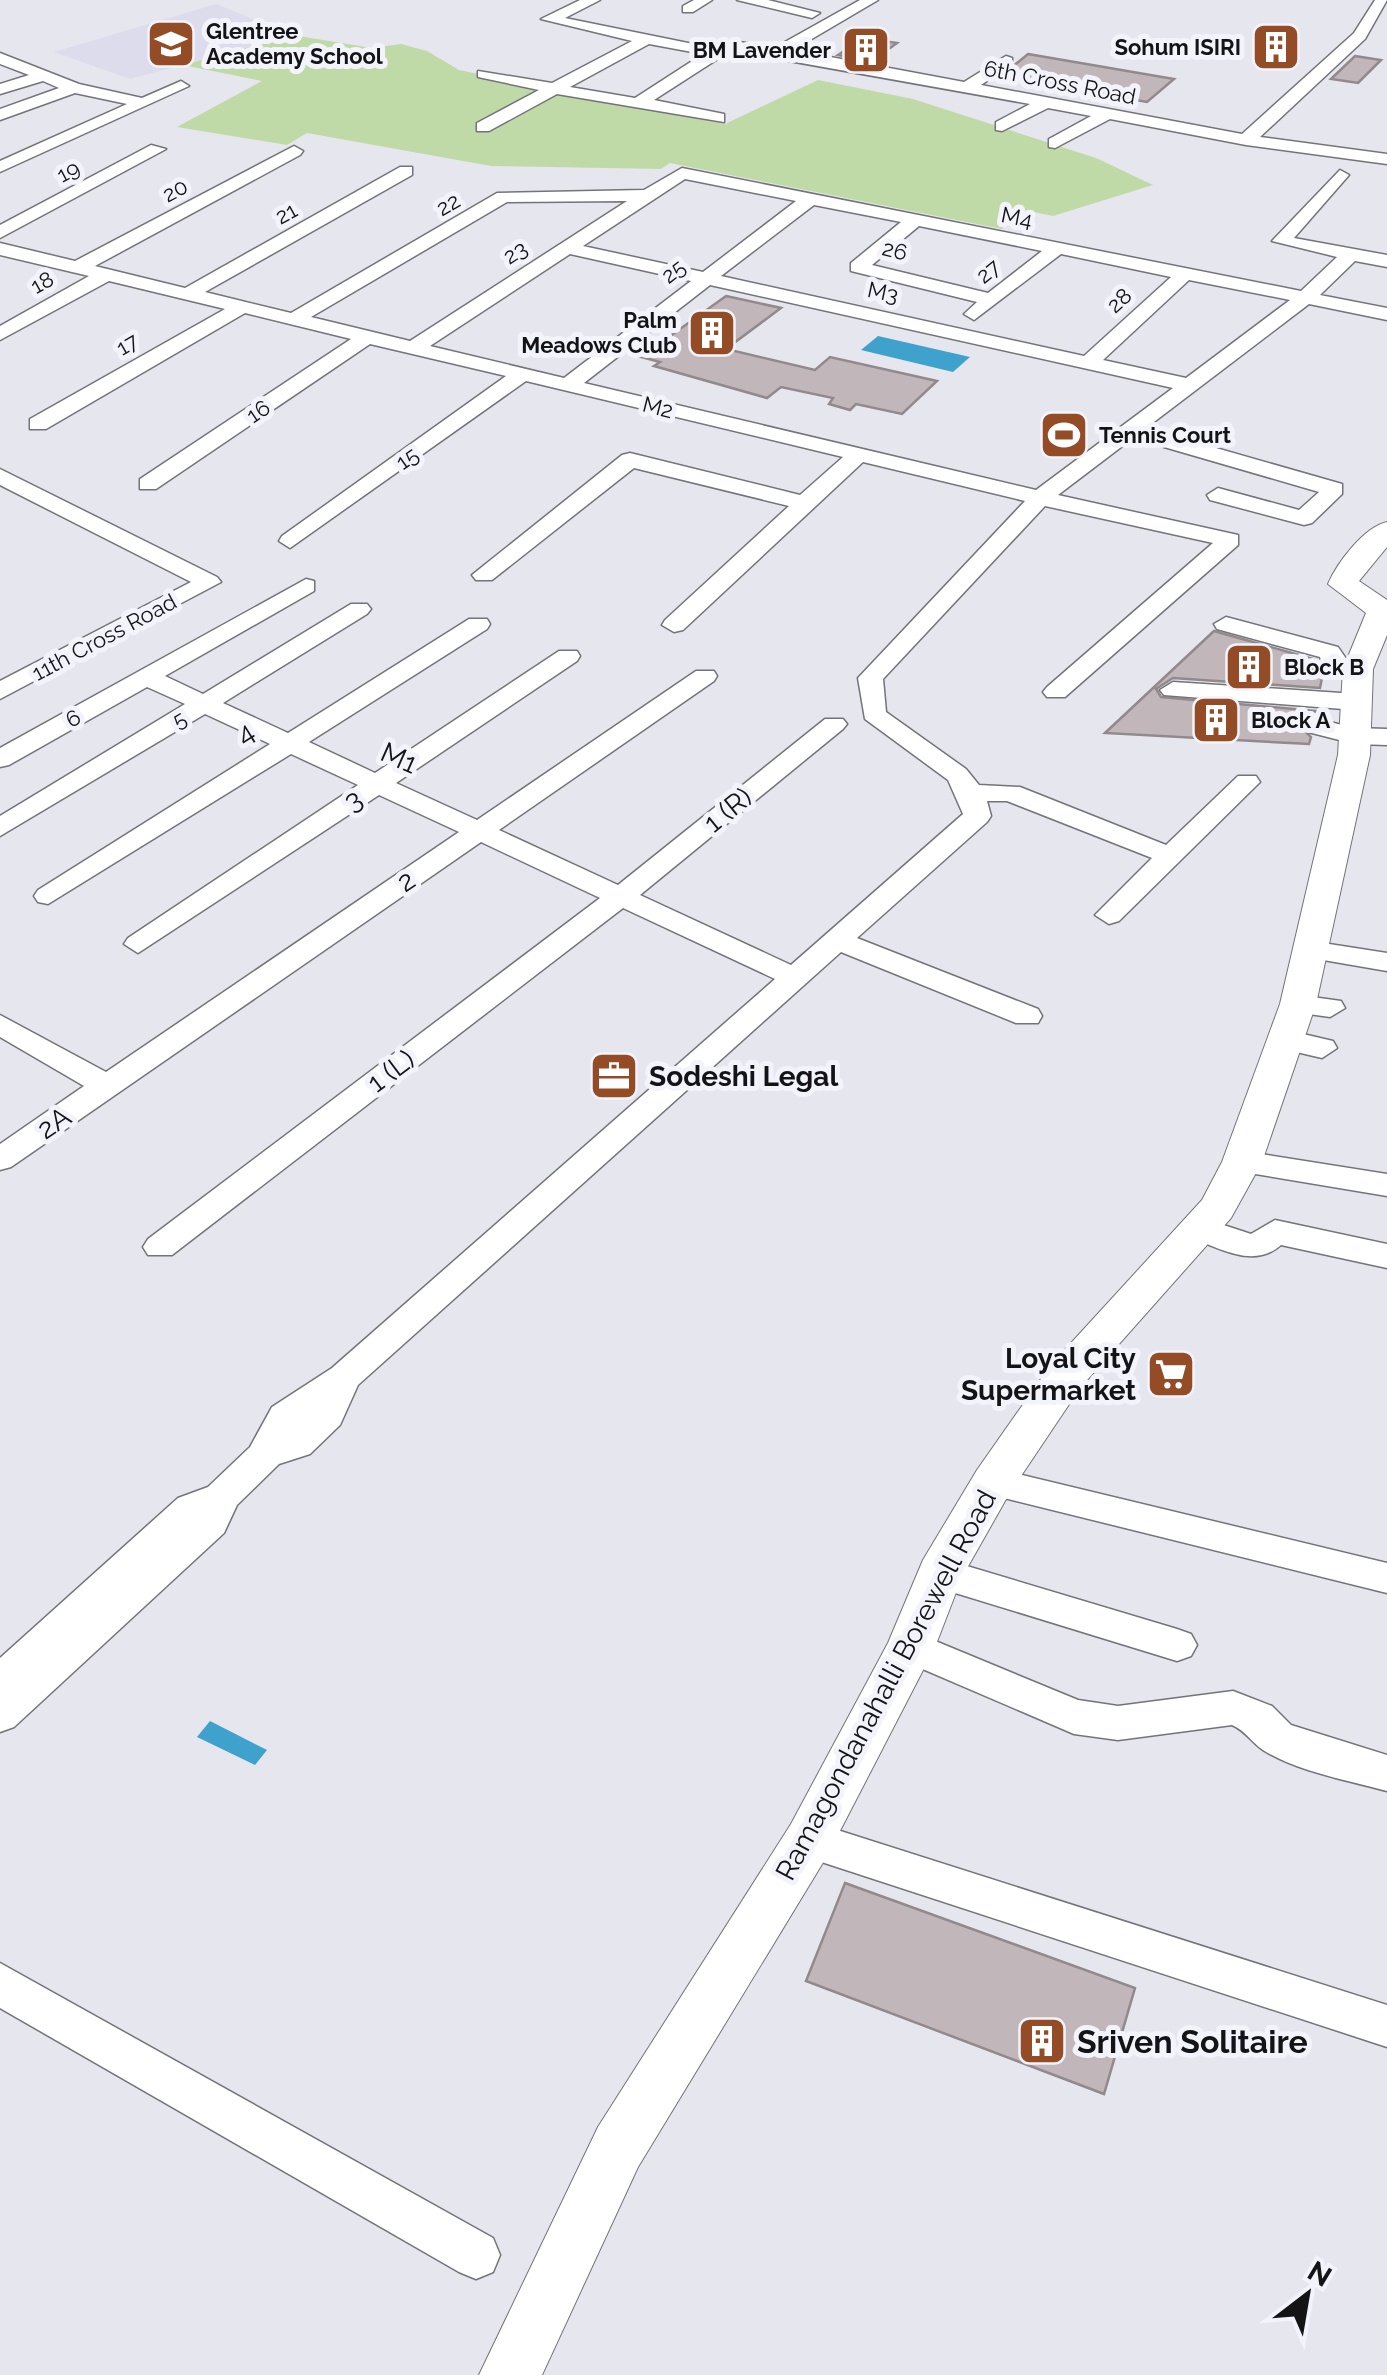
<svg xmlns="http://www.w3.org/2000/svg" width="1387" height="2375" font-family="Raleway,sans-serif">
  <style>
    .built { fill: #dcdcec }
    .green { fill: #c0daa7 }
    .water { fill: #3ea2cd }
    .building { fill: #c1b7ba; stroke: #91898b; stroke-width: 2.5 }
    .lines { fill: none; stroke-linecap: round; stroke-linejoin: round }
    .minor-casing { stroke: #73737a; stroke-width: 3 }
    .tertiary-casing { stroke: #73737a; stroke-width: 2 }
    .minor { fill: #fff; fill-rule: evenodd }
    .tertiary { fill: #fff; fill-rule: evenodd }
    .labels { text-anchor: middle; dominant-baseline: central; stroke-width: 10; stroke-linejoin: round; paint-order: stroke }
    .far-poi-label { font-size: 22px; font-weight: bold; fill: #141417; stroke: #f3f3fc; text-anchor: start }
    .far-street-label { font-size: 22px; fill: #141417; stroke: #f3f3fc }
    .street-label { font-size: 28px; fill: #141417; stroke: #f3f3fc }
    .poi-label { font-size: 28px; font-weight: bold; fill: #141417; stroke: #f3f3fc; text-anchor: start }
    .near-poi-label { font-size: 32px; font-weight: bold; fill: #141417; stroke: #f3f3fc; text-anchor: start }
  </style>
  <rect width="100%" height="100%" fill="#e6e6ee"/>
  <polygon class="built" points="216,4 292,35 130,79 54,52"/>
  <polygon class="green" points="292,35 372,48 401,44 427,51 459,70 725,124 818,80 913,99 1096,158 1153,185 1053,216 1024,210 1002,229 670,163 661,169 491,166 307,133 287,145 177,127 262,81 183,65"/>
  <g class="water">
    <polygon points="878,336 970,357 953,372 861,350"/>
    <polygon points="210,1721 267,1750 255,1765 197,1737"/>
  </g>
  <g class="building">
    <polygon points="863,38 897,43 872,61 838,55"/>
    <polygon points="1028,54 1174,79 1147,102 1001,76"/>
    <polygon points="1355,56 1381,60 1358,83 1331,79"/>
    <polygon points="726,296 781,308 726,349 815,370 830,357 937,381 902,414 856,404 850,410 829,404 833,398 781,387 767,398 654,366 660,362 641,357"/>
    <polygon points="1214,631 1317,660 1323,673 1320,688 1173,678 1156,689 1161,697 1316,711 1300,726 1311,737 1309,744 1105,733"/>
    <polygon points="845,1883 1135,1988 1104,2094 806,1981"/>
  </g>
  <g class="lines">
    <g class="minor-casing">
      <g id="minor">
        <path d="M 580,0 L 600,0 L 565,18 L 698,45 L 739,42 L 776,47 L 860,0 L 878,0 L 793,50 L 964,82 L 1006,56 L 1012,58 L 1012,64 L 981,85 L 1242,134 L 1354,33 L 1375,0 L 1387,0 L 1365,39 L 1260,137 L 1387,154 L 1387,164 L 1246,145 L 1110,119 L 1055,148 L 1049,147 L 1049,139 L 1091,116 L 1048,108 L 1002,131 L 996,130 L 996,122 L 1030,104 L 739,52 L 727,53 L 654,100 L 724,114 L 724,122 L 557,94 L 489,131 L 477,131 L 477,123 L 539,90 L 478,77 L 478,71 L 552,83 L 632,41 L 541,19 ZM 649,44 L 703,54 L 635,98 L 570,87 Z"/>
        <polygon points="694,0 712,0 693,12 683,12 683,6"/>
        <polygon points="737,0 768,0 820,13 812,18"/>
        <polygon points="0,53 79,84 142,98 181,81 189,86 0,172 0,161 127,104 75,93 0,120 0,109 59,88 43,81 0,94 0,84 29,75 0,64"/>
        <polygon points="151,145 166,149 0,238 0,225"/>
        <path d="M 294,146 L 303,151 L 300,155 L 95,266 L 185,288 L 400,167 L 412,167 L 412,175 L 205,292 L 291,313 L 497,193 L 644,190 L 682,168 L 1301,291 L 1337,257 L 1272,241 L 1340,170 L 1349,175 L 1294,238 L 1387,255 L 1387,267 L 1355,261 L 1320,295 L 1387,308 L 1387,320 L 1309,304 L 1146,428 L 1342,484 L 1342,494 L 1312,523 L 1304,525 L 1210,500 L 1207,495 L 1218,488 L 1299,510 L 1319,492 L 1133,438 L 1058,495 L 1238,535 L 1238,545 L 1065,697 L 1047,697 L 1043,692 L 1047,687 L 1213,543 L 1045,506 L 883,679 L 886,712 L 966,769 L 979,785 L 1020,787 L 1166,845 L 1238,776 L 1256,776 L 1260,782 L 1119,921 L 1109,924 L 1095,915 L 1152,858 L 1007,801 L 987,801 L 991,816 L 987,822 L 857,938 L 1038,1009 L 1042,1016 L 1038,1023 L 1016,1023 L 841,952 L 358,1385 L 340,1425 L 310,1454 L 279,1464 L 237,1505 L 224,1533 L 14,1727 L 0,1732 L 0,1658 L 178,1498 L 208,1487 L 250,1447 L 272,1407 L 332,1368 L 775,979 L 623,908 L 172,1255 L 148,1255 L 143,1247 L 148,1239 L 600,898 L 481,842 L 11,1167 L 0,1170 L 0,1144 L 84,1086 L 0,1037 L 0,1015 L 106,1072 L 459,832 L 379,795 L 138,953 L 124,944 L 128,938 L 358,785 L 291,754 L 48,904 L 38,902 L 34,896 L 38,890 L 270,744 L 205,714 L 0,836 L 0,816 L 185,704 L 147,687 L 9,765 L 0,767 L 0,748 L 306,579 L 314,581 L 314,591 L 165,676 L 203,694 L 351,604 L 367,604 L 371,609 L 367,614 L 223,703 L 288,733 L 469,619 L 487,619 L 490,624 L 487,629 L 309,742 L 375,773 L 559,651 L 577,651 L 580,656 L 577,661 L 396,783 L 477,820 L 696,671 L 714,671 L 717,676 L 714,681 L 499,830 L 618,885 L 825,719 L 843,719 L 847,724 L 843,729 L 640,895 L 791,965 L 963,814 L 948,780 L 865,719 L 858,678 L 1025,501 L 863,462 L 683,630 L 674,632 L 662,625 L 665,620 L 789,506 L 634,468 L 492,580 L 476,580 L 472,575 L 622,455 L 630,453 L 800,495 L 843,457 L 526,381 L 290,548 L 279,541 L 282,536 L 506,376 L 370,344 L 156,489 L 140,489 L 140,479 L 351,339 L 245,313 L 46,429 L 30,429 L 30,419 L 225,309 L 109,281 L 0,340 L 0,326 L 89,276 L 0,255 L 0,243 L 75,261 ZM 685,179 L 796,201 L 703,272 L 583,246 ZM 627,201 L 410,341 L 311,317 L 507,202 ZM 814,205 L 901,222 L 851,263 L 851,271 L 977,302 L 964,314 L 974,320 L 1061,254 L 1171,277 L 1084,356 L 721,276 ZM 919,226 L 1042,251 L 988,293 L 872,265 ZM 570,254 L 691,281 L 564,378 L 430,346 ZM 1189,280 L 1290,300 L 1186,378 L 1103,360 ZM 710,285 L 1173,388 L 1036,490 L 584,383 Z"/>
        <polygon points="0,469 217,577 221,582 0,699 0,681 191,582 0,485"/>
        <polygon points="1226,617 1338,647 1347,660 1367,664 1370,669 1358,676 1324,670 1320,657 1217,629 1214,624"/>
        <polygon points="1173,682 1356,694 1369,702 1356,710 1164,695 1160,690"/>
        <polygon points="1317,719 1355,728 1387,729 1387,745 1355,744 1308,732 1304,727"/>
        <polygon points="1310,941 1387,953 1387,971 1300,956 1296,950"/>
        <polygon points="1298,995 1341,1001 1345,1008 1330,1017 1287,1011 1283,1004"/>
        <polygon points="1286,1030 1333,1041 1337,1048 1322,1058 1275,1047 1271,1040 1275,1033"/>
        <polygon points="1242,1151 1387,1174 1387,1196 1231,1170 1226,1162 1231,1154"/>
        <path d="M 1199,1217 L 1251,1234 L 1275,1220 L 1387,1244 L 1387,1268 L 1281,1245 C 1253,1270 1218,1247 1187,1236 L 1182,1228 L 1187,1220 Z"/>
        <polygon points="993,1468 1387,1563 1387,1593 980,1492 975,1482 980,1472"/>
        <polygon points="940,1558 1177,1629 1191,1634 1197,1645 1191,1656 1177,1661 926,1584 921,1573 926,1562"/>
        <path d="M 911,1631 L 1078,1700 L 1118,1706 L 1233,1691 L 1272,1706 L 1291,1725 L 1387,1755 L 1387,1791 C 1347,1780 1298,1772 1263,1750 C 1251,1742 1246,1731 1232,1725 L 1118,1740 L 1074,1734 L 897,1658 L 891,1647 L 897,1636 Z"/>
        <polygon points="809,1821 1387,2005 1387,2047 794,1853 788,1840 794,1827"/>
        <polygon points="0,1963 493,2238 500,2255 493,2272 476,2279 459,2272 0,2008"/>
      </g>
    </g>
    <g class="tertiary-casing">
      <path id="tertiary" d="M 1387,522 L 1387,547 L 1359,581 L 1387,600 L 1387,635 L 1373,669 L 1370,755 L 1316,1004 L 1262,1162 L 1231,1218 L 1080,1388 L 1009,1494 L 962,1577 L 935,1647 L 827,1856 L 638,2167 L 542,2375 L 479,2375 L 598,2127 L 791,1824 L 888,1643 L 923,1560 L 977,1470 L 1050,1366 L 1202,1200 L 1222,1162 L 1280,1004 L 1338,755 L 1343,669 L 1366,613 L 1328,584 C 1337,563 1364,527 1387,522 Z"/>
    </g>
    <use href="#minor" class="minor"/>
    <use href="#tertiary" class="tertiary"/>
  </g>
  <defs>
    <g id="school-square" transform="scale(2.5)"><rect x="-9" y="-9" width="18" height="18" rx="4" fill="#934c26" stroke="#f3f3fc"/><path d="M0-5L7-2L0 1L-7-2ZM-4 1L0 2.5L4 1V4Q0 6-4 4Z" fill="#fff"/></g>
    <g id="building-square" transform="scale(2.5)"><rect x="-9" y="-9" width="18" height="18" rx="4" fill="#934c26" stroke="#f3f3fc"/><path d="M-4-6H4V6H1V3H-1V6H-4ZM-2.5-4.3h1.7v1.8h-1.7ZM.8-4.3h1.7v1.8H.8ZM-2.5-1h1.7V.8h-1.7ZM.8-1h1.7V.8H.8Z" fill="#fff"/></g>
    <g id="stadium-square" transform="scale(2.5)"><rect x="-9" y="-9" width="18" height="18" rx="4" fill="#934c26" stroke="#f3f3fc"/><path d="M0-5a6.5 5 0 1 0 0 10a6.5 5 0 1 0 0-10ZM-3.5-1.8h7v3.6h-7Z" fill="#fff"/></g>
    <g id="office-square" transform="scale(2.5)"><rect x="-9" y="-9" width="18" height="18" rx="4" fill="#934c26" stroke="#f3f3fc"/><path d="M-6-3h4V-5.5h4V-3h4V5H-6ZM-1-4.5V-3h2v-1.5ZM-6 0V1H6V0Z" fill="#fff"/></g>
    <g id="supermarket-square" transform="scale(2.5)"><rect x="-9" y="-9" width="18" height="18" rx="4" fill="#934c26" stroke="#f3f3fc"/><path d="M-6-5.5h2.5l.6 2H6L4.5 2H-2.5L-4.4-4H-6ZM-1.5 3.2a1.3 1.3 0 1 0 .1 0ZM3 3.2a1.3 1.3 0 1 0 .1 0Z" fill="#fff"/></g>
  </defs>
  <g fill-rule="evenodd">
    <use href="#school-square" x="171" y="44"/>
    <use href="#building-square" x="1276" y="47"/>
    <use href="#building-square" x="866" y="50"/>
    <use href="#building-square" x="712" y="333"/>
    <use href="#stadium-square" x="1064" y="435"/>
    <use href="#building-square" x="1249" y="667"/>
    <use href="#building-square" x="1216" y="720"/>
    <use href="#office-square" x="614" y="1076"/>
    <use href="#supermarket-square" x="1171" y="1374"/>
    <use href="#building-square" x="1042" y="2041"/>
  </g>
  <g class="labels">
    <g class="far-poi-label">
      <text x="206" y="31">Glentree<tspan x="206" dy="25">Academy School</tspan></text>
      <text x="1241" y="47" text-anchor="end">Sohum ISIRI</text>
      <text x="831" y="50" text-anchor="end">BM Lavender</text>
      <text x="677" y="320" text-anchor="end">Palm<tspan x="677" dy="25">Meadows Club</tspan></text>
      <text x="1099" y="435">Tennis Court</text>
      <text x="1284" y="667">Block B</text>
      <text x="1251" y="720">Block A</text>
    </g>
    <g class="far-street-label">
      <text transform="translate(1060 82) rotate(11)">6th Cross Road</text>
      <text transform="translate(68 171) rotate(-28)">19</text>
      <text transform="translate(175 190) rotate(-28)">20</text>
      <text transform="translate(448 204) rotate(-30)">22</text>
      <text transform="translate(286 213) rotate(-29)">21</text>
      <text transform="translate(1017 217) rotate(11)">M4</text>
      <text transform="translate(895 250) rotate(14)">26</text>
      <text transform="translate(515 252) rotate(-33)">23</text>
      <text transform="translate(673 271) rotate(-38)">25</text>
      <text transform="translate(988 271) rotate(-39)">27</text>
      <text transform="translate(42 282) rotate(-29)">18</text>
      <text transform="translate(883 292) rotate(12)">M3</text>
      <text transform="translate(1119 300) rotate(-42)">28</text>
      <text transform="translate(127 344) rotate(-30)">17</text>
      <text transform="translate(658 407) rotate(14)">M2</text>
      <text transform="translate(258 411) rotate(-34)">16</text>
      <text transform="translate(407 458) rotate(-35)">15</text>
      <text transform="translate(104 637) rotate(-28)">11th Cross Road</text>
      <text transform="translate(73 718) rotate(-29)">6</text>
      <text transform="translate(179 719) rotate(-31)">5</text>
    </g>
    <g class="street-label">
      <text transform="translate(245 733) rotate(-32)">4</text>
      <text transform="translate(399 758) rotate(24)">M1</text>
      <text transform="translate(353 800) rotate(-34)">3</text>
      <text transform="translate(728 810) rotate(-39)">1 (R)</text>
      <text transform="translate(406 881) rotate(-34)">2</text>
      <text transform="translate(391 1071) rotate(-37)">1 (L)</text>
      <text transform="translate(54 1123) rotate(-34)">2A</text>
      <text transform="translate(886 1685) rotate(-62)">Ramagondanahalli Borewell Road</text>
    </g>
    <g class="poi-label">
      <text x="649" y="1076">Sodeshi Legal</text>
      <text x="1136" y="1358" text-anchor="end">Loyal City<tspan x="1136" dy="32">Supermarket</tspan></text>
    </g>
    <g class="near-poi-label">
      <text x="1077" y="2041">Sriven Solitaire</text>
    </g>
  </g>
  <g transform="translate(1307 2295) rotate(31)" stroke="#f3f3fc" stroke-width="8" paint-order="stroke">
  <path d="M0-8L18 38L0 25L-18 38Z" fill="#141417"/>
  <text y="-15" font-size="28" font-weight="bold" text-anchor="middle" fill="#141417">N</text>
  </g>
</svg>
